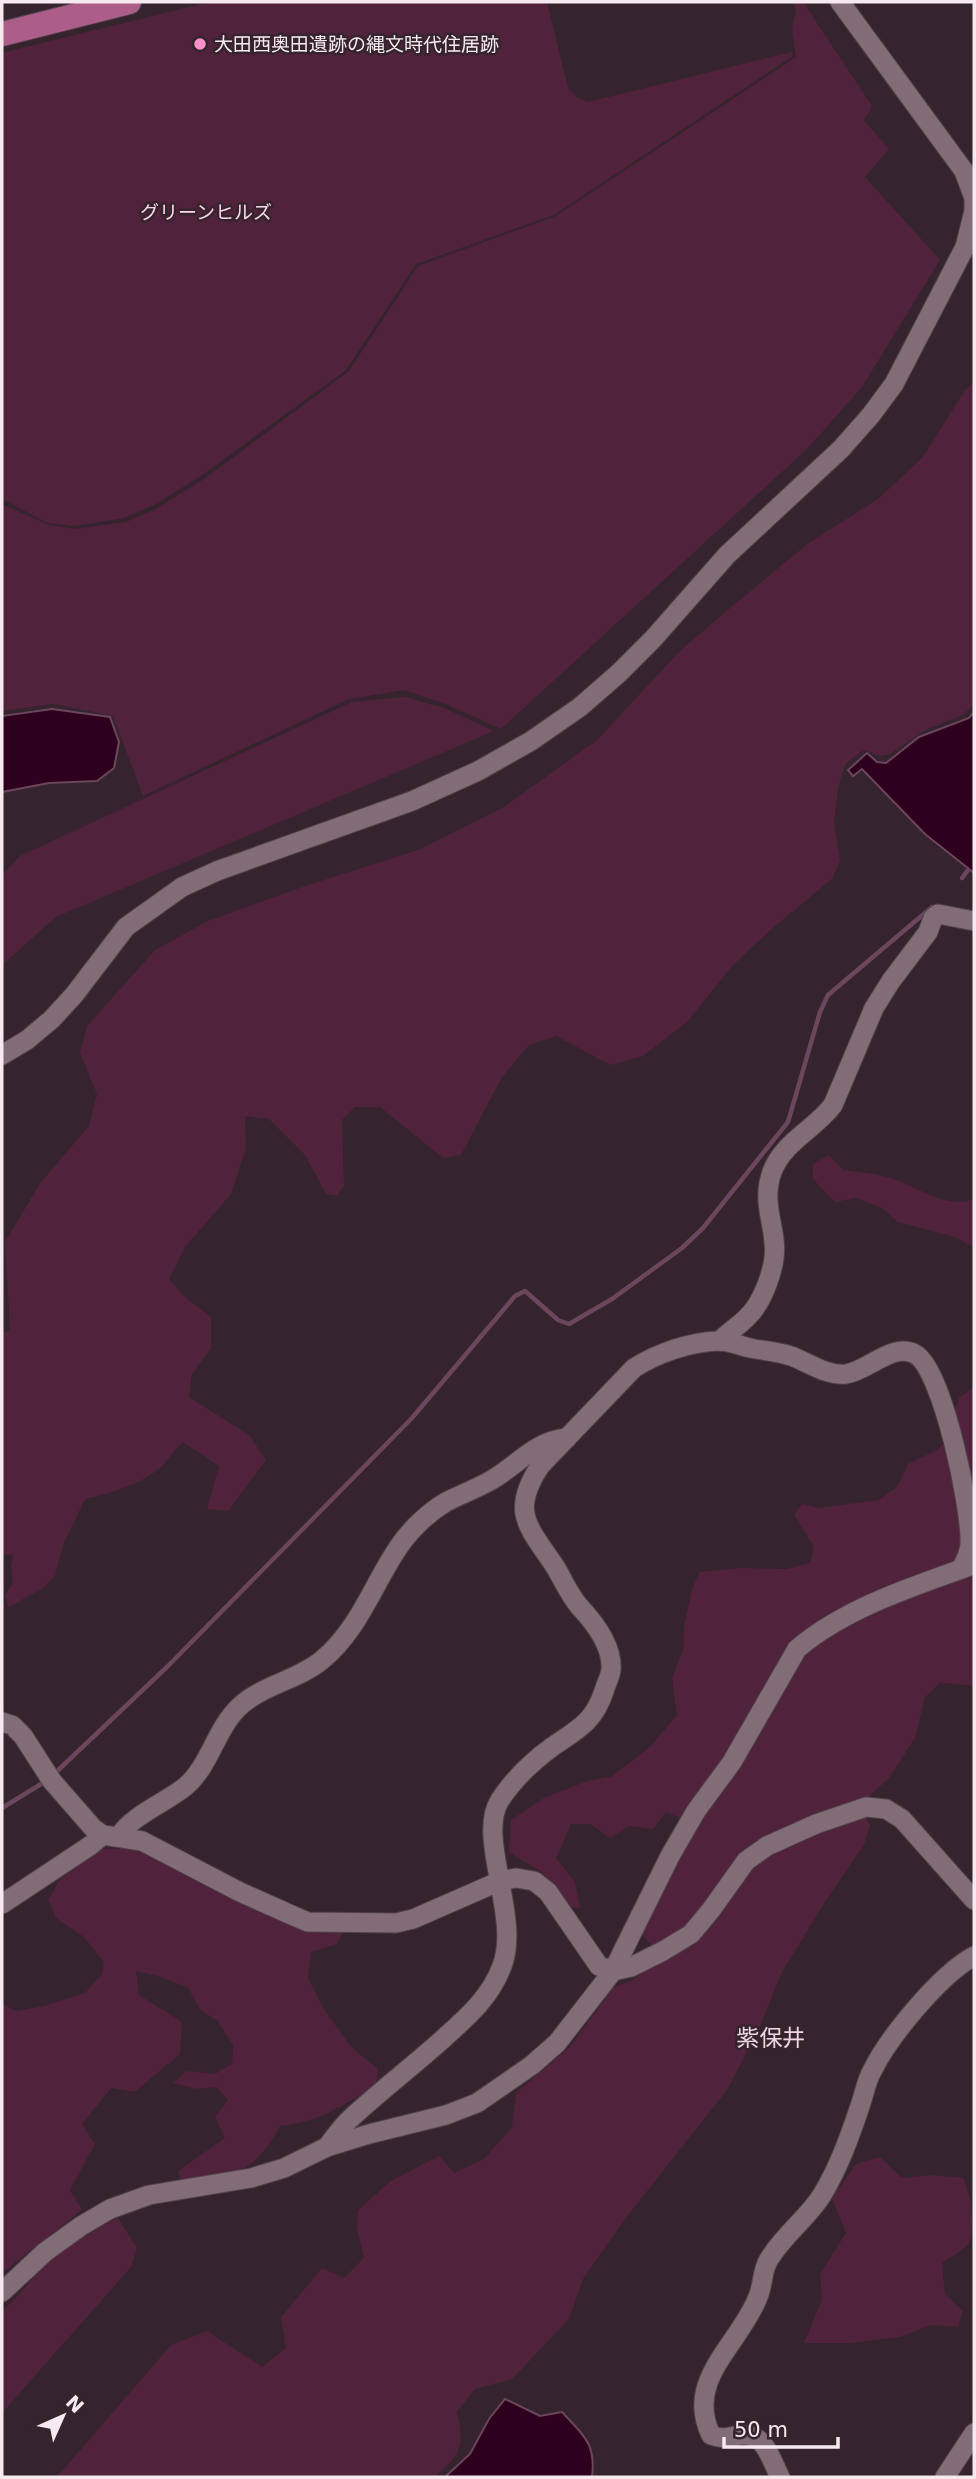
<svg xmlns="http://www.w3.org/2000/svg" width="976" height="2479" font-family="'DejaVu Sans','Noto Sans JP',sans-serif">
  <style>
    .green { fill: #51223c }
    .water { fill: #2f001d; stroke: #6b465c; stroke-width: 2 }
    .lines { fill: none; stroke-linecap: round; stroke-linejoin: round }
    .stream { stroke: #6b465c; stroke-width: 4.5 }
    .minor-casing { stroke: #51424a; stroke-width: 21 }
    .major-casing { stroke: #51424a; stroke-width: 26 }
    .minor { stroke: #826d77; stroke-width: 19 }
    .major { stroke: #ad5d8a; stroke-width: 24 }
    .poi-dot { fill: #f98fc8; stroke: #35242d; stroke-width: 2.5 }
    .labels { text-anchor: middle; dominant-baseline: central; stroke-width: 5; stroke-linejoin: round; paint-order: stroke }
    .poi-label { font-size: 19px; fill: #f6eaf0; stroke: #35242d; text-anchor: start }
    .park-label { font-size: 19px; fill: #fcd6e8; stroke: #35242d }
    .quarter-label { font-size: 23px; fill: #ecd5e0; stroke: #35242d }
  </style>
  <rect width="100%" height="100%" fill="#35242d"/>
  <g class="green">
    <polygon points="209,2 547,2 568,88 578,98 588,102 792,52 793,56 554,215 416,264 346,370 201,476 154,505 124,518 74,526 48,523 2,499 2,53"/>
    <polygon points="792,2 803,2 872,106 864,120 889,149 865,177 940,260 862,387 807,449 501,729 446,704 404,690 349,699 143,796 113,716 53,704 2,711 2,504 49,525 75,529 126,522 156,509 204,479 349,371 418,266 556,216 796,57 792,29 796,10"/>
    <path d="M 974,382 L 974,704 L 963,715 L 927,729 L 890,754 L 880,756 L 864,750 L 846,763 L 838,787 L 834,823 L 840,861 L 832,879 L 774,927 L 733,965 L 687,1022 L 643,1056 L 611,1065 L 556,1036 L 529,1045 L 502,1077 L 461,1155 L 443,1158 L 380,1107 L 355,1107 L 342,1120 L 344,1185 L 337,1196 L 326,1194 L 305,1155 L 269,1119 L 245,1116 L 246,1148 L 231,1194 L 185,1247 L 169,1279 L 185,1297 L 211,1317 L 211,1348 L 192,1374 L 189,1397 L 249,1435 L 266,1460 L 228,1511 L 207,1509 L 219,1466 L 183,1442 C 172,1451 169,1461 161,1467 C 140,1485 111,1493 85,1499 L 63,1545 L 55,1576 L 43,1588 L 9,1607 L 5,1595 L 13,1583 L 11,1566 L 13,1555 L 5,1554 L 2,1557 L 2,1333 L 10,1330 L 5,1242 L 41,1182 L 89,1126 L 97,1094 L 80,1053 L 87,1026 L 155,950 L 208,921 L 302,887 L 418,850 L 504,807 L 597,740 L 680,651 L 730,608 L 810,542 L 878,499 L 923,457 L 965,390 Z"/>
    <polygon points="405,697 444,708 494,731 56,917 2,965 2,875 20,856 352,702"/>
    <path d="M 829,1155 L 843,1170 C 857,1172 872,1173 886,1177 C 915,1183 943,1211 974,1199 L 974,1247 L 955,1237 L 898,1222 L 882,1208 L 856,1198 L 835,1202 L 813,1179 L 813,1164 Z"/>
    <path d="M 974,1387 L 974,1687 L 969,1685 L 940,1683 L 925,1697 L 915,1738 L 889,1778 L 866,1799 L 862,1810 L 870,1825 L 864,1845 L 825,1902 L 782,1972 L 760,2026 L 727,2090 L 625,2219 L 583,2279 L 569,2319 L 512,2379 L 475,2389 L 457,2412 C 465,2446 461,2454 435,2477 L 55,2477 L 63,2470 L 171,2345 L 207,2331 L 262,2367 L 286,2348 L 281,2317 L 322,2268 L 344,2278 L 364,2258 L 357,2228 L 358,2210 L 391,2181 L 439,2156 L 454,2173 L 484,2159 L 512,2127 L 516,2093 L 570,2047 L 614,1987 L 633,1980 L 651,1966 L 656,1949 L 639,1932 L 691,1823 L 666,1812 L 653,1829 L 630,1826 L 610,1838 L 591,1824 L 571,1824 L 556,1858 L 575,1882 L 580,1908 L 565,1906 L 541,1872 L 509,1852 L 511,1820 L 544,1798 L 587,1781 L 611,1777 L 650,1747 L 677,1715 L 672,1678 L 684,1647 L 684,1627 L 692,1589 L 700,1572 L 740,1568 L 787,1569 L 810,1563 L 814,1547 L 794,1515 L 802,1504 L 818,1508 L 879,1500 L 897,1487 L 908,1464 L 937,1450 L 953,1435 L 952,1420 L 959,1398 Z"/>
    <path d="M 135,1848 L 212,1889 L 267,1913 L 344,1930 L 337,1944 L 311,1952 L 308,1978 L 323,2008 L 351,2047 L 378,2069 L 376,2085 C 343,2106 319,2122 280,2126 C 255,2174 232,2177 182,2182 L 178,2171 L 225,2138 L 215,2117 L 228,2100 L 216,2087 L 197,2089 L 173,2083 L 187,2071 L 215,2074 L 232,2064 L 233,2045 L 217,2020 L 201,2011 L 188,1988 L 161,1977 L 136,1971 L 139,1995 L 182,2022 L 180,2054 L 135,2092 L 111,2088 L 82,2124 L 95,2144 L 70,2190 L 82,2210 L 2,2273 L 2,2004 L 16,2011 L 44,2006 L 85,1993 L 102,1974 L 104,1962 L 84,1937 L 56,1918 L 48,1900 L 60,1879 L 101,1849 Z"/>
    <path d="M 880,2157 L 902,2178 L 932,2175 L 963,2178 C 971,2196 976,2224 969,2243 C 963,2251 950,2257 942,2263 L 945,2294 L 963,2311 L 958,2327 L 931,2325 L 900,2337 L 850,2343 L 804,2343 L 822,2300 L 820,2274 L 846,2233 L 832,2198 L 856,2164 Z"/>
    <path d="M 118,2218 L 137,2248 L 131,2267 L 2,2413 L 2,2310 C 22,2296 34,2274 51,2257 C 70,2240 93,2226 118,2218 Z"/>
  </g>
  <g class="water">
    <polygon points="52,709 110,717 119,742 114,768 97,781 49,783 2,792 2,716"/>
    <polygon points="974,712 974,873 925,834 862,769 853,776 848,770 867,753 877,762 886,763 919,737 969,718"/>
    <path d="M 505,2399 L 540,2416 L 562,2412 C 584,2436 596,2443 592,2477 L 445,2477 L 470,2454 L 489,2419 Z"/>
  </g>
  <g class="lines">
    <g class="stream">
      <polyline points="962,878 968,870"/>
      <polyline points="53,1775 168,1666 412,1418 515,1296 525,1291 558,1320 569,1324 612,1299 682,1248 703,1228 788,1122 820,1012 828,995 932,907"/>
      <polyline points="2,1808 46,1781"/>
    </g>
    <g class="minor-casing">
      <g id="minor">
        <polyline points="2,1055 27,1040 52,1019 74,995 126,927 182,887 217,871 412,801 478,771 531,741 580,707 619,673 653,639 727,555 841,449 871,415 894,384 965,247 974,211 974,198 964,171 840,2"/>
        <path d="M 720,1341 C 731,1329 745,1323 755,1308 C 764,1295 772,1274 774,1258 C 778,1229 760,1205 772,1172 C 783,1142 815,1129 833,1105 L 874,1008 L 891,981 L 928,932 L 933,918 L 938,914 L 974,921"/>
        <polyline points="2,1722 12,1725 23,1736 52,1781 93,1828 103,1835 142,1841 240,1892 296,1917 308,1922 396,1923 413,1919 500,1881 516,1878 534,1881 548,1892 599,1966 613,1971 631,1967 663,1951 691,1934 711,1910 746,1861 767,1846 816,1824 866,1807 886,1809 902,1819 974,1900"/>
        <path d="M 119,1837 C 130,1816 167,1802 186,1786 C 210,1765 216,1729 239,1707 C 262,1685 298,1680 322,1660 C 359,1630 374,1582 400,1545 C 411,1529 429,1512 446,1502 C 463,1493 482,1487 498,1476 C 522,1460 537,1441 567,1438"/>
        <polyline points="2,1904 91,1845 103,1835"/>
        <path d="M 327,2147 C 334,2138 341,2127 350,2119 C 380,2091 413,2066 443,2039 C 467,2017 490,1998 502,1966 C 521,1918 476,1836 500,1800 C 513,1780 533,1761 552,1747 C 578,1729 594,1722 604,1691 C 606,1684 610,1677 611,1670 C 613,1646 594,1622 579,1606 C 568,1593 563,1579 554,1565 C 528,1526 510,1512 540,1466 L 634,1368 C 658,1353 689,1342 719,1341 C 731,1341 743,1347 755,1349 C 768,1351 779,1352 791,1356 C 810,1363 826,1376 846,1374 C 868,1371 893,1342 915,1354 C 943,1369 972,1512 970,1545 C 969,1553 965,1562 961,1569"/>
        <path d="M 2,2292 L 45,2252 L 81,2226 L 110,2209 L 149,2195 L 251,2178 L 284,2168 L 327,2147 L 369,2134 L 446,2115 L 477,2103 L 532,2065 L 557,2043 L 613,1971 L 670,1856 L 696,1811 L 732,1762 L 797,1649 C 845,1608 914,1586 973,1565"/>
        <path d="M 780,2477 C 772,2462 765,2434 745,2435 C 730,2435 726,2441 711,2435 C 684,2380 740,2344 758,2297 C 763,2286 762,2271 768,2261 C 782,2236 807,2219 822,2195 C 839,2167 850,2136 860,2106 C 864,2095 866,2082 872,2071 C 890,2035 940,1975 974,1956"/>
        <polyline points="945,2477 974,2433"/>
      </g>
    </g>
    <g class="major-casing">
      <polyline id="major" points="2,34 129,2"/>
    </g>
    <use href="#minor" class="minor"/>
    <use href="#major" class="major"/>
  </g>
  <circle class="poi-dot" cx="200" cy="44" r="7"/>
  <g class="labels">
    <g class="poi-label">
      <text x="214" y="44">大田西奥田遺跡の縄文時代住居跡</text>
    </g>
    <g class="park-label">
      <text x="206" y="212">グリーンヒルズ</text>
    </g>
    <g class="quarter-label">
      <text x="771" y="2038">紫保井</text>
    </g>
  </g>
  <rect width="976" height="2479" fill="none" stroke="#f6eaf0" stroke-width="7"/>
  <g transform="translate(63 2416) rotate(45)" stroke="#35242d" stroke-width="5" paint-order="stroke">
  <path d="M0-5L12 26L0 18L-12 26Z" fill="#f6eaf0"/>
  <text y="-10" font-size="19" font-weight="bold" text-anchor="middle" fill="#f6eaf0">N</text>
  </g>
  <path d="M724 2437v10h114v-10" fill="none" stroke="#f6eaf0" stroke-width="3.5"/>
  <text x="734" y="2437" font-size="21" fill="#f6eaf0" stroke="#35242d" stroke-width="5" paint-order="stroke">50 m</text>
</svg>
